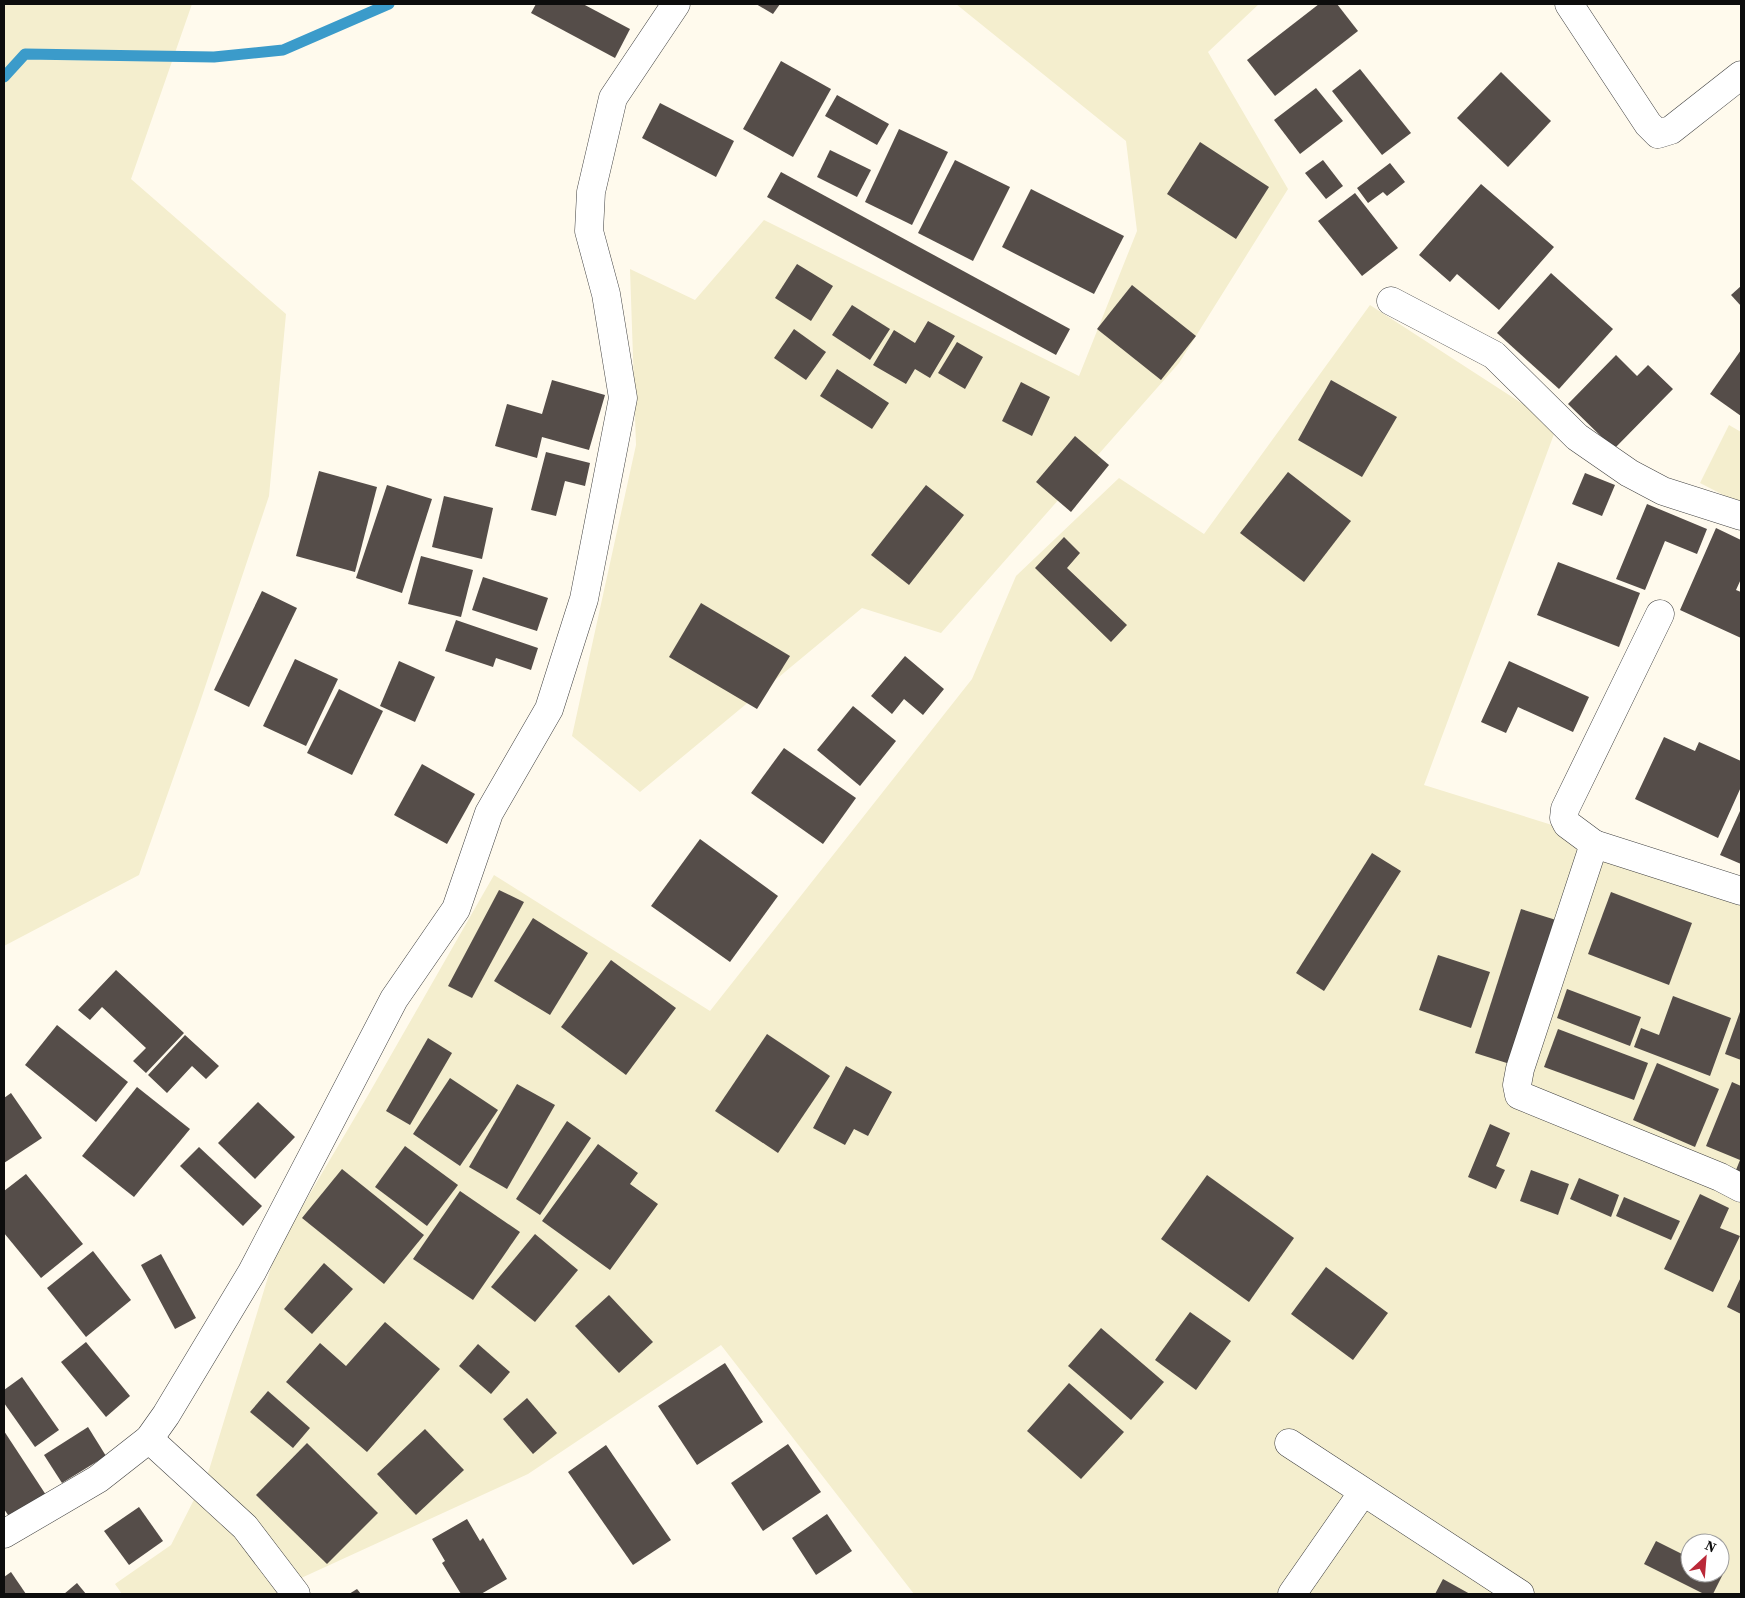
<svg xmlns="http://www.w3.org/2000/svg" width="1745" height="1598" font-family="'Source Serif 4',serif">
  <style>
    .farmland { fill: #f4eece; fill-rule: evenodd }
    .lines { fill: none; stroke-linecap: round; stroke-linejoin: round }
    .stream { stroke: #3b9bca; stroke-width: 11 }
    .building { fill: #554d49 }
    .minor-casing { stroke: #404040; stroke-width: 29 }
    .tertiary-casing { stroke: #404040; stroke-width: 29 }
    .minor { stroke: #fff; stroke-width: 28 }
    .tertiary { stroke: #fff; stroke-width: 28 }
  </style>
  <rect width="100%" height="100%" fill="#fffaed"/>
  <g class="farmland">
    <polygon points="4,4 192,4 131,179 286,314 269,496 198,708 139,875 4,946"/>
    <polygon points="956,4 1259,4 1208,52 1288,189 1179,363 941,633 862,608 640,792 572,736 636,445 630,269 695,300 764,220 1079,376 1137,231 1126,141"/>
    <path d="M 1370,305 L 1557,426 L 1424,785 L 1741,884 L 1741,1594 L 914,1594 L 721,1345 L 528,1474 L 299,1579 L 309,1594 L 122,1594 L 115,1584 L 171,1545 L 209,1470 L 276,1251 L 367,1097 L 494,875 L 710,1011 L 972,679 L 1016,576 L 1119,478 L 1204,534 ZM 1690,1543 L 1720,1543 L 1720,1573 L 1690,1573 Z"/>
    <polygon points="1729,425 1741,432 1741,504 1700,483"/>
  </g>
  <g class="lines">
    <polyline class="stream" points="4,77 25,54 214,57 283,50 389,4"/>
  </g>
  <g class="building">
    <polygon points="536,4 583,4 630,29 615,58 531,13"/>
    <polygon points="756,4 780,4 773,14"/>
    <polygon points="1319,4 1337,4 1358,31 1275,96 1247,60"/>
    <polygon points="781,61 831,89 793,157 743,129"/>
    <polygon points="1360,69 1411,133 1382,155 1332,91"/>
    <polygon points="1501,72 1551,121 1508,167 1457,118"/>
    <polygon points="1316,88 1343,121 1300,154 1274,120"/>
    <polygon points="837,95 889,124 877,145 825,116"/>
    <polygon points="660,103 734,141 716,177 642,138"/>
    <polygon points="899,129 948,152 912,225 865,202"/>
    <polygon points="1200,142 1269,187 1236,239 1167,194"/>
    <polygon points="830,150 871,170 857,197 817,177"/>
    <polygon points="955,160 1010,187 973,261 918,233"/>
    <polygon points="1323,160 1343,186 1326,199 1305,173"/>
    <polygon points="1390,163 1405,182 1387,196 1383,192 1368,203 1357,188"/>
    <polygon points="781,172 1070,329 1056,355 767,197"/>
    <polygon points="1481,184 1554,247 1499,310 1457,274 1450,282 1419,255"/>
    <polygon points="1031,189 1124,236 1094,294 1002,247"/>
    <polygon points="1355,193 1398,248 1362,276 1318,221"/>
    <polygon points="797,264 833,286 811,321 775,298"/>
    <polygon points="1551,273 1613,329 1559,389 1497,333"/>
    <polygon points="1132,285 1196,336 1161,380 1097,329"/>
    <polygon points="1741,286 1741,306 1731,295"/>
    <polygon points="852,305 890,329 870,360 832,335"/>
    <polygon points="928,321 955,336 930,378 915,369 906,384 873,365 894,330 915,343"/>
    <polygon points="794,329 826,352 806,380 774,358"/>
    <polygon points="957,342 983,357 965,389 938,373"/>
    <polygon points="1741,350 1741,416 1710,394"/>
    <polygon points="1616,355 1637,376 1648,365 1673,389 1614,449 1568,404"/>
    <polygon points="837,369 889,403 872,429 820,396"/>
    <polygon points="552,380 605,395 589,450 542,437 537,458 495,446 507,404 542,414"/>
    <polygon points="1331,380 1397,417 1362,477 1298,440"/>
    <polygon points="1021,382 1050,397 1032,436 1002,421"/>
    <polygon points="1075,436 1109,465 1071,512 1036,482"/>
    <polygon points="546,452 590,463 585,486 565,481 556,516 531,510"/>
    <polygon points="319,471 377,487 355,572 296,556"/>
    <polygon points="1288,472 1351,521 1304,582 1240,533"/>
    <polygon points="1585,473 1615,485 1602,516 1572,504"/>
    <polygon points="387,485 432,499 402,593 356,578"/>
    <polygon points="926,485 964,515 909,585 871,555"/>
    <polygon points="444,496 493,508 482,559 432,547"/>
    <polygon points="1647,504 1707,529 1697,554 1665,541 1645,590 1616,579"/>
    <polygon points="1716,528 1741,540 1741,579 1736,590 1741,592 1741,638 1680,610"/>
    <polygon points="1064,537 1080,553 1067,568 1127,625 1111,642 1035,568"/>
    <polygon points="421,556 473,570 461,617 408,604"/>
    <polygon points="1558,562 1640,593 1619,647 1537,615"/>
    <polygon points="483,577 548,598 537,631 472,610"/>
    <polygon points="262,591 297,608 249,707 214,690"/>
    <polygon points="701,603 790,656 757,709 669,657"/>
    <polygon points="456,620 538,648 531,670 496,658 493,667 445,651"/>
    <polygon points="905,656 944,689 923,715 904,699 892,714 871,696"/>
    <polygon points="295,659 338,679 306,746 263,726"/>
    <polygon points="399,661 435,677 415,722 380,706"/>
    <polygon points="1509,661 1589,697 1573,732 1518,707 1506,733 1481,722"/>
    <polygon points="339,689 383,711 352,775 307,753"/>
    <polygon points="853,706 896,741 860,786 817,750"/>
    <polygon points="1664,737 1695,751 1699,742 1741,761 1741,787 1718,838 1635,799"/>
    <polygon points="784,748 856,798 823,844 751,793"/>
    <polygon points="422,764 475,794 447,844 394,815"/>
    <polygon points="1740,811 1741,812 1741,864 1720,855"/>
    <polygon points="700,839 778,896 730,962 651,906"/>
    <polygon points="1372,853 1401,871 1324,991 1296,973"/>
    <polygon points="499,890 524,902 472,998 448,986"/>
    <polygon points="1611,892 1692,923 1669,985 1588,954"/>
    <polygon points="1521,909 1556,920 1510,1064 1475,1053"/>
    <polygon points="533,918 588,953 550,1015 494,981"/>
    <polygon points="1438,955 1490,972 1471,1028 1419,1010"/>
    <polygon points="611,960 676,1008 626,1075 561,1027"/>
    <polygon points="116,970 184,1033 146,1073 133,1061 146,1048 102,1007 90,1020 78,1010"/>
    <polygon points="1567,989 1641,1017 1630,1046 1557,1018"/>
    <polygon points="1673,996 1731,1018 1710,1076 1634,1047 1641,1028 1659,1035"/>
    <polygon points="1741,1009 1741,1060 1725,1054"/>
    <polygon points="57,1025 128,1082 96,1122 25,1065"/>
    <polygon points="1558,1029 1648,1063 1634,1100 1544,1067"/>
    <polygon points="767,1034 830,1076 778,1153 715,1111"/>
    <polygon points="185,1035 219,1066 206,1079 192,1066 167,1093 148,1075"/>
    <polygon points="428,1038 452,1053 410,1125 386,1111"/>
    <polygon points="1657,1063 1719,1089 1695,1147 1633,1120"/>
    <polygon points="846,1066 892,1092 868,1136 854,1129 845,1145 813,1128"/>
    <polygon points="450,1078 498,1110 460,1166 413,1134"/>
    <polygon points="1732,1082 1741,1086 1741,1173 1736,1170 1740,1160 1706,1146"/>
    <polygon points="517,1084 555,1105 507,1189 469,1167"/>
    <polygon points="137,1087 190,1129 134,1197 82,1156"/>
    <polygon points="11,1093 42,1138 4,1163 4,1098"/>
    <polygon points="258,1102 295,1137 255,1179 218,1143"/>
    <polygon points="567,1121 591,1138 540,1215 516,1199"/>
    <polygon points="1490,1124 1510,1133 1496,1166 1505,1170 1496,1189 1468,1177"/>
    <polygon points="598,1144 638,1173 630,1184 658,1204 610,1270 542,1221"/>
    <polygon points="405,1146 458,1185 427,1226 375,1187"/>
    <polygon points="199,1147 262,1206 243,1226 180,1166"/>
    <polygon points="342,1169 424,1235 384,1284 302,1218"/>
    <polygon points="1531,1170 1569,1184 1558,1215 1520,1201"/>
    <polygon points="26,1174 83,1244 41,1278 4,1233 4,1191"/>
    <polygon points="1207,1175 1294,1238 1249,1302 1161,1239"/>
    <polygon points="1579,1178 1619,1195 1611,1217 1570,1199"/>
    <polygon points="460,1191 520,1232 473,1300 413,1259"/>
    <polygon points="1700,1194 1729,1208 1720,1228 1740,1236 1713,1292 1664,1269"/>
    <polygon points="1624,1197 1680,1221 1671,1240 1616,1216"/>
    <polygon points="535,1234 578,1270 535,1322 491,1287"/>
    <polygon points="93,1251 131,1300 86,1337 47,1288"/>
    <polygon points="161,1254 196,1318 175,1329 141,1265"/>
    <polygon points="324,1263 353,1289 312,1334 284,1309"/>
    <polygon points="1326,1267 1388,1313 1353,1360 1291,1314"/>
    <polygon points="1741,1277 1741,1314 1727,1307"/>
    <polygon points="609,1295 653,1342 619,1373 575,1326"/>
    <polygon points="1190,1312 1231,1341 1196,1390 1155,1360"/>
    <polygon points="385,1322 440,1369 367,1452 286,1382 320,1343 346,1366"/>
    <polygon points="1101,1328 1164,1382 1131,1420 1068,1366"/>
    <polygon points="86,1342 130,1396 106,1417 61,1362"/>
    <polygon points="478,1344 510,1372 491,1394 459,1366"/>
    <polygon points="725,1363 763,1422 697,1465 658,1406"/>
    <polygon points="22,1377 59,1430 35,1447 4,1403 4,1390"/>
    <polygon points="1069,1383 1124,1432 1081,1479 1027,1431"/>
    <polygon points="268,1391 310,1428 293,1448 250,1412"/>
    <polygon points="527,1398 557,1433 533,1454 503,1419"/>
    <polygon points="88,1427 106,1456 62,1483 44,1455"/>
    <polygon points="425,1429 464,1470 416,1515 377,1474"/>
    <polygon points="4,1431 46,1495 10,1518 4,1509"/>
    <polygon points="307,1443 378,1513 327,1564 256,1495"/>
    <polygon points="788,1444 821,1492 763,1531 731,1483"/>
    <polygon points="606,1445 671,1540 633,1565 568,1472"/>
    <polygon points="139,1507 163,1541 129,1565 104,1531"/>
    <polygon points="827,1514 852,1551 816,1575 792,1538"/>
    <polygon points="467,1519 480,1541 483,1538 507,1579 481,1594 461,1594 442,1563 445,1561 432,1539"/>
    <polygon points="1656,1541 1690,1558 1690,1573 1721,1573 1723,1574 1713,1594 1704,1594 1644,1564"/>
    <polygon points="11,1572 26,1594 4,1594 4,1577"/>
    <polygon points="1443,1579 1470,1594 1435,1594"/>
    <polygon points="77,1583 86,1594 64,1594"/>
    <polygon points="357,1589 361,1594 349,1594"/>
  </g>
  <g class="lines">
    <g class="minor-casing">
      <g id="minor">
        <polyline points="1569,4 1648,124 1658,134 1671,130 1741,75"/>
        <polyline points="1391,301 1494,355 1577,437 1629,473 1663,491 1741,516"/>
        <polyline points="1594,844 1567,824 1564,818 1565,809 1660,614"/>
        <polyline points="1741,891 1594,844 1520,1069 1517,1085 1519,1095 1720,1177 1741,1188"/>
        <polyline points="149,1439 245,1527 296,1594"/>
        <polyline points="1289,1443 1520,1594"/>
        <polyline points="1292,1594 1363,1492"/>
      </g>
    </g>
    <g class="tertiary-casing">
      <polyline id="tertiary" points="4,1534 98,1479 149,1439 166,1415 252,1272 394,999 456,909 489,813 549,709 584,599 623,398 606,294 589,231 591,192 613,98 676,4"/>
    </g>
    <use href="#minor" class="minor"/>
    <use href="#tertiary" class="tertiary"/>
  </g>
  <rect width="1745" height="1598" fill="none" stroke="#0d0d0d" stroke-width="10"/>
  <g transform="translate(1705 1558) rotate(26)"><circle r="24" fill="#ffffff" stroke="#9e9e9e"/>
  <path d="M0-4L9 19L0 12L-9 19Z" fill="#ba2838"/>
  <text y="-8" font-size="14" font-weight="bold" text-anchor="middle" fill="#0d0d0d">N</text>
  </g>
</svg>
